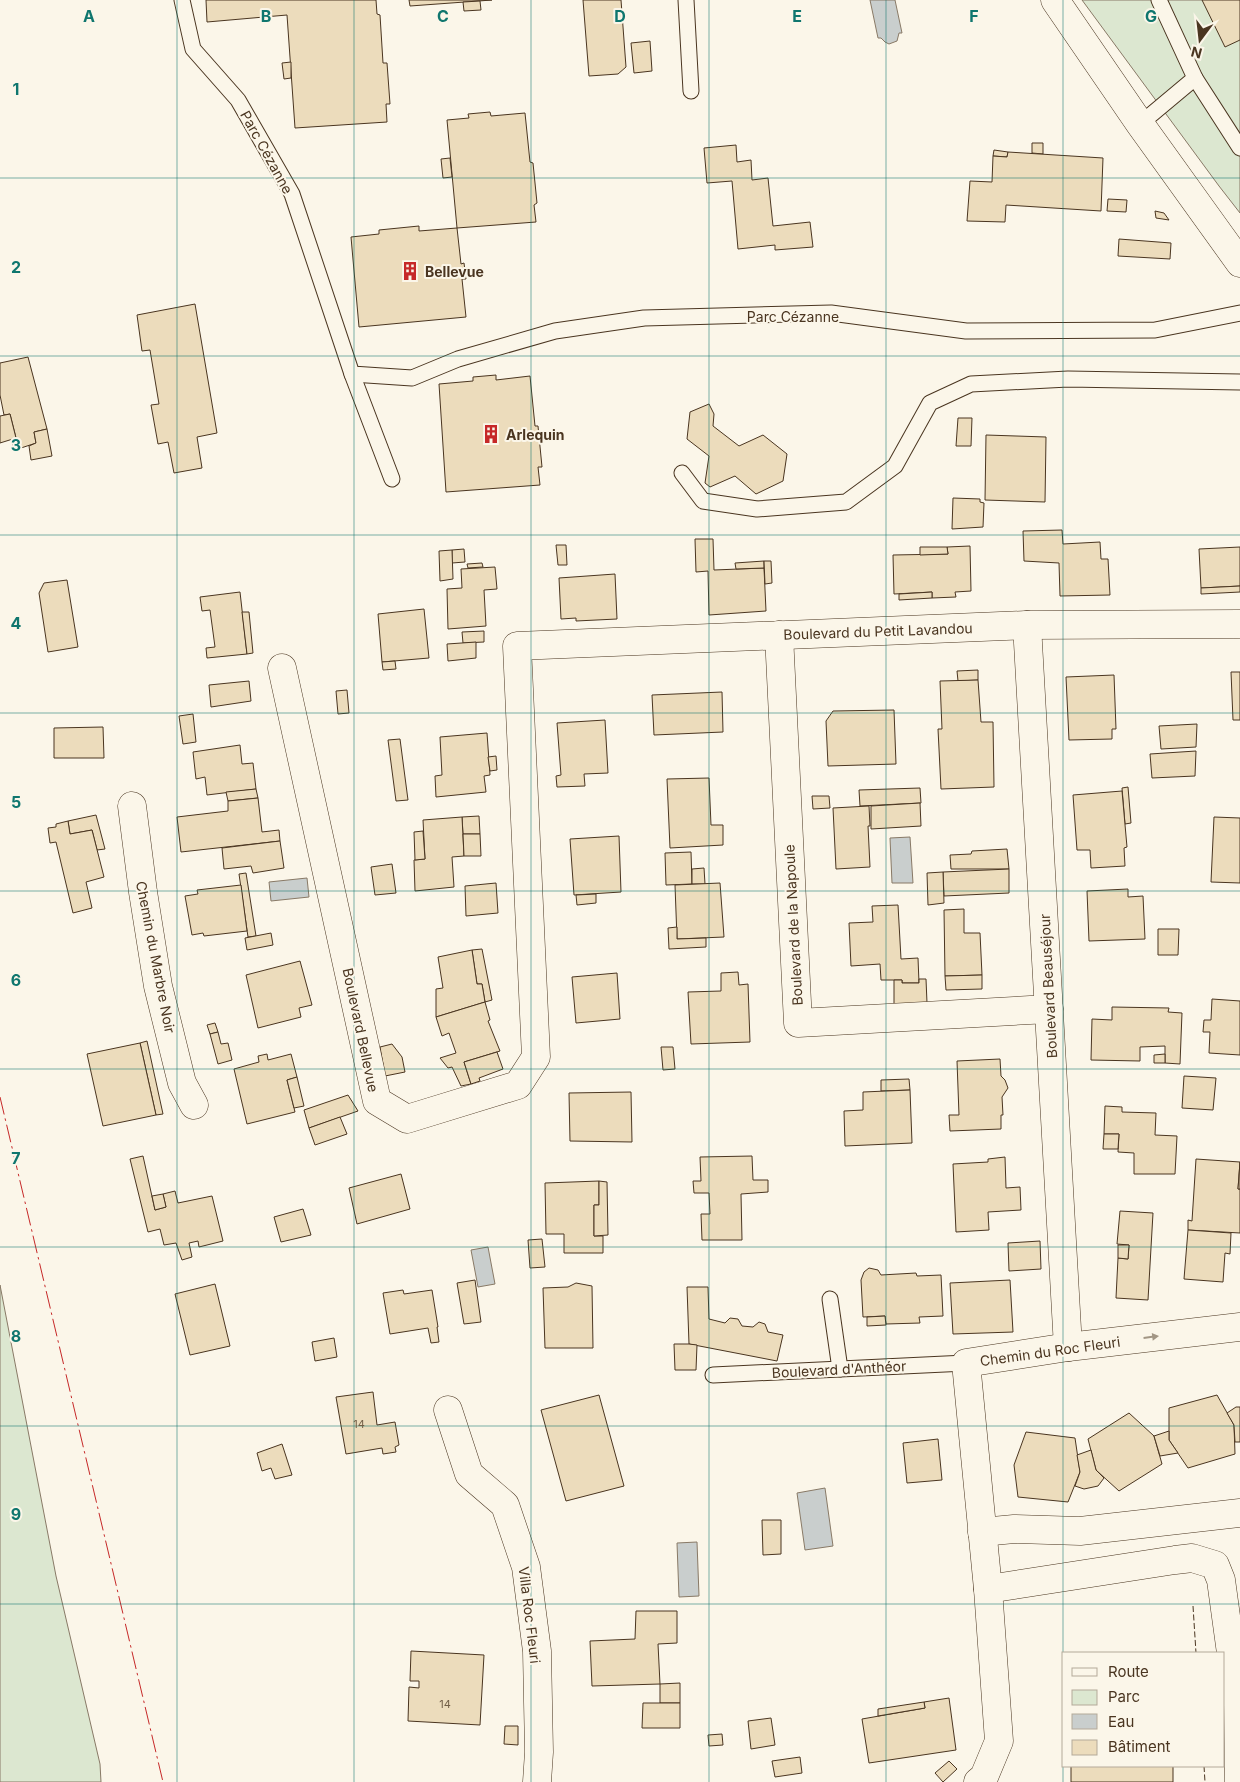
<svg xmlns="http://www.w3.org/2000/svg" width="1240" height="1782" font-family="Inter,sans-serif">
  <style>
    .green { fill: #dce7d0; stroke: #887966 }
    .water { fill: #c9cecd; stroke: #887966 }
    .building { fill: #ecdcbc; stroke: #4a3520 }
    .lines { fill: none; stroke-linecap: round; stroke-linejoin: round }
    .service-casing { stroke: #4a3520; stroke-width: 17 }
    .minor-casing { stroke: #4a3520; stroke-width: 29 }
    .tertiary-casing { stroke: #4a3520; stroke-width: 29 }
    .service { stroke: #fbf6e9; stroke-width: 15 }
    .minor { stroke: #fbf6e9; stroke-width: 28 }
    .tertiary { stroke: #fbf6e9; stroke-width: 28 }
    .fence { stroke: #4a3520; stroke-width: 1; stroke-dasharray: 6 2.5; stroke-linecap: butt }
    .power { stroke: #c62828; stroke-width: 1; stroke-dasharray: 18 4 2.5 4; stroke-linecap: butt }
    .oneway { fill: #a29684 }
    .grid { fill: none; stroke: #0f766e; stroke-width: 1; stroke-opacity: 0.55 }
    .labels { text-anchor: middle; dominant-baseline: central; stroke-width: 4; stroke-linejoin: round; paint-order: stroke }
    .number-label { font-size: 11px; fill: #725f47 }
    .street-label { font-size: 14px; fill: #4a3520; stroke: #fbf6e9 }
    .poi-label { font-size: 14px; font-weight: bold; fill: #4a3520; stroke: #fbf6e9; text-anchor: start }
    .grid-label { font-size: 16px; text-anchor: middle; font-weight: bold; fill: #0f766e; stroke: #fbf6e9; stroke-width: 4; stroke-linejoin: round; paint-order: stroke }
  </style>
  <rect width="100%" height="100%" fill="#fbf6e9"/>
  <g class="green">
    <polygon points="1082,0 1240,0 1240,213 1219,186"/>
    <polygon points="0,1285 56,1576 100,1764 101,1782 0,1782"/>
  </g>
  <g class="water">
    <polygon points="870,0 895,0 902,33 899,33 897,41 889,44 885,42 881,38 878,38"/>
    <polygon points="910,837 913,883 892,883 890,838"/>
    <polygon points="307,878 309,897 271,901 269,882"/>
    <polygon points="488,1247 495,1284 478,1287 471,1250"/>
    <polygon points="825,1488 833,1546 805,1550 797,1493"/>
    <polygon points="697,1542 699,1596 679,1597 677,1543"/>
  </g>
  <g class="building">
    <polygon points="206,0 376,0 377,14 380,15 383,63 387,63 390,104 386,104 387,122 295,128 287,15 207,22"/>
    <polygon points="409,0 492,0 410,6"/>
    <polygon points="583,0 621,0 626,67 618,74 589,76"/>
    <polygon points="1202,0 1240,0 1240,40 1225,47"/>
    <polygon points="480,1 481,10 464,11 463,2"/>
    <polygon points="650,41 652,71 634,73 631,43"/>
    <polygon points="291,62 291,78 284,79 282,63"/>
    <polygon points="490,112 491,116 525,113 530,162 533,163 537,203 534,205 536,222 457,228 447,120 469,118 468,114"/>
    <polygon points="1032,143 1043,143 1043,154 1032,153"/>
    <polygon points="736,145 737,162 751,160 752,180 768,178 773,226 810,222 813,247 775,250 775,245 738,249 732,181 707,183 704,148"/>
    <polygon points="994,150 1008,152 1007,157 993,156"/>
    <polygon points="1008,152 1103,158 1101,211 1006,205 1005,222 967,221 970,181 992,182 993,156 1007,157"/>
    <polygon points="450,158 452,177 443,178 441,159"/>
    <polygon points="1108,199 1127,200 1126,212 1107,211"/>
    <polygon points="1155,211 1164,213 1169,220 1156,218"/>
    <polygon points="419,226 419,231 457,228 461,264 464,263 466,279 462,279 466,317 359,327 351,237 379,234 379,230"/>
    <polygon points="1119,239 1171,243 1170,259 1118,256"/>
    <polygon points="195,304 217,433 197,437 202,468 174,473 168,442 158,444 151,405 159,404 150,350 142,351 137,315"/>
    <polygon points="28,357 47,429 34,432 36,443 15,450 11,440 16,438 10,414 4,415 0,395 0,363"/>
    <polygon points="496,375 496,380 530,376 535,426 538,426 542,467 538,467 540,485 446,492 439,384 473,381 473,377"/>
    <polygon points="709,404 714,414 713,426 739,446 763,435 787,454 783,481 756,494 735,476 710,487 705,483 709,456 687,439 690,412"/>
    <polygon points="10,414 16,438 0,443 0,416"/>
    <polygon points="958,418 972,418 971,446 956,446"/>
    <polygon points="47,429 52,456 31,460 29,446 36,443 34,432"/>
    <polygon points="986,435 1046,437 1045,502 985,500"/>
    <polygon points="953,498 980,499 980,502 984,503 983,527 952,529"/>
    <polygon points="1062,530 1063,544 1100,542 1101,559 1108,559 1110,595 1060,596 1059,563 1024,561 1023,531"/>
    <polygon points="695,539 713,539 714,570 764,568 766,611 709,615 708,571 696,572"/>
    <polygon points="556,545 566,545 567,565 558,565"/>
    <polygon points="970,546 971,591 955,592 956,597 932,598 932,592 894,594 893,555 948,554 947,547"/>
    <polygon points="920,547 947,547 948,554 920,555"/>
    <polygon points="1240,547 1240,586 1201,588 1199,549"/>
    <polygon points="464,549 465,562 452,563 452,550"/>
    <polygon points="452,550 453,579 440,581 439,551"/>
    <polygon points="764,561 764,568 736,569 735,563"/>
    <polygon points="764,561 771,561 772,583 765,584"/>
    <polygon points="482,563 483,567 468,568 467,564"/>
    <polygon points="495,567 497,589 484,590 486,626 448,629 447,589 462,588 461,569"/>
    <polygon points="615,574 617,619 576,621 576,618 561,619 559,578"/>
    <polygon points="67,580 78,647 48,652 39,593 44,583"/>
    <polygon points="1240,586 1240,592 1201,594 1201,588"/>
    <polygon points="240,592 247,654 207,658 206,648 215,647 210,610 202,611 200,597"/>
    <polygon points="932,592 932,598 899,600 899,594"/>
    <polygon points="424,609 429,658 382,662 378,614"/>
    <polygon points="242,612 249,612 253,653 247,654"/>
    <polygon points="484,631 484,642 463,643 462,632"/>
    <polygon points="476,642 476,658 448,661 447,644"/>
    <polygon points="395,661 396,669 383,670 382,662"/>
    <polygon points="978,670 978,680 958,681 957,671"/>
    <polygon points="1231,672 1240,672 1240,720 1233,720"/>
    <polygon points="1114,675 1116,729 1112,729 1112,739 1069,740 1066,677"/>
    <polygon points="978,680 981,722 993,722 994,787 941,789 938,729 942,729 940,681"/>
    <polygon points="249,681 251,701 211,707 209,685"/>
    <polygon points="347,690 349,713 338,714 336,691"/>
    <polygon points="722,692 723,732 654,735 652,695"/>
    <polygon points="894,710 896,764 828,766 826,721 833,711"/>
    <polygon points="193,714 196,742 183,744 179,716"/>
    <polygon points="605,720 608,773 584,774 585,786 557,787 556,776 561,775 557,723"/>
    <polygon points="1197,724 1196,747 1161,749 1159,726"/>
    <polygon points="103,727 104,758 54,758 54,728"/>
    <polygon points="487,733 490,775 484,776 486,792 436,797 435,776 442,775 440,737"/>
    <polygon points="400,739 408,800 396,801 388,740"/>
    <polygon points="240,745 242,764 253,763 256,789 207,795 205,777 196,779 193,752"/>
    <polygon points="1196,751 1195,776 1152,778 1150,754"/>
    <polygon points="496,756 497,770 490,771 488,757"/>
    <polygon points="709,778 711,825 723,825 723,845 670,848 667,779"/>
    <polygon points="1128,787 1131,823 1125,824 1122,788"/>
    <polygon points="920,788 921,803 860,806 859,790"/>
    <polygon points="256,789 258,798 228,801 226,792"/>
    <polygon points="1122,791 1127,847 1124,848 1125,866 1091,868 1090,850 1077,850 1073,795"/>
    <polygon points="812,796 829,796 830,808 813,809"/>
    <polygon points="258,798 262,832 279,830 280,841 181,852 177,817 228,811 228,801"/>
    <polygon points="920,803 921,826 871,829 871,806"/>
    <polygon points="869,806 870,826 868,826 870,867 836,869 833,808"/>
    <polygon points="96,815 105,849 97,850 92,830 70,834 68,821"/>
    <polygon points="479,816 480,834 463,834 462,817"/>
    <polygon points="462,817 464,856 452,857 454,887 415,891 414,860 425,859 423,820"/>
    <polygon points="1214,817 1240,818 1240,883 1211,882"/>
    <polygon points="68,821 70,834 92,830 104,877 86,882 92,908 73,913 56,842 50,843 48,828 56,827 56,824"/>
    <polygon points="423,831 425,859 415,860 414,832"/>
    <polygon points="463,834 480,834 481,856 464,856"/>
    <polygon points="619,836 621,892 574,895 570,839"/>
    <polygon points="280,841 284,868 253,873 251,866 224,869 222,848"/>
    <polygon points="1007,849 1009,869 951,869 950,855 971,854 972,851"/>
    <polygon points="691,852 692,884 666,885 665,853"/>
    <polygon points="392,864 396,893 375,895 371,867"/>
    <polygon points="704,868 705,884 692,884 692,869"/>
    <polygon points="1009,869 1009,893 944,896 943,872"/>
    <polygon points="943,872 944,903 928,905 927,873"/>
    <polygon points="246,873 256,936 248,937 239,874"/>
    <polygon points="496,883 498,913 466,916 465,886"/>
    <polygon points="720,883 724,937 677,939 675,885"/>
    <polygon points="241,885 247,931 204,936 203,933 192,935 185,896 198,894 197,890"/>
    <polygon points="1128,889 1128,897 1143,896 1145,939 1089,941 1087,891"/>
    <polygon points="596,894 596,903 577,905 576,895"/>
    <polygon points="898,905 901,959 918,958 919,983 902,983 902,980 881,980 880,964 851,966 849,923 873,922 872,906"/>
    <polygon points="964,909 964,933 980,933 982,975 945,976 944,910"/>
    <polygon points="677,927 677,939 706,938 706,947 669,949 668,928"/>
    <polygon points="1158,929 1179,929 1178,955 1158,955"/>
    <polygon points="271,933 273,945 247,950 245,938"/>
    <polygon points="482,949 492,1000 485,1002 482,984 477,984 472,950"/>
    <polygon points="472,950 477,984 482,984 485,1002 436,1017 436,989 443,988 438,957"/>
    <polygon points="300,961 312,1005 299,1008 301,1017 258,1028 246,975"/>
    <polygon points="738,972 739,985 748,984 750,1042 691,1044 688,992 721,991 721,973"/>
    <polygon points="617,973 620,1019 576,1023 572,977"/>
    <polygon points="982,975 982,989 946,990 945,976"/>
    <polygon points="919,979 926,979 927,1003 894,1005 894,980 902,980 902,983 919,983"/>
    <polygon points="1212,999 1240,1001 1240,1055 1209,1053 1210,1032 1203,1032 1204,1020 1211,1020"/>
    <polygon points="485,1002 490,1020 488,1021 500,1051 464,1062 471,1084 461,1086 452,1067 448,1068 440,1058 456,1053 449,1033 442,1036 436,1017"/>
    <polygon points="1112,1007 1169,1008 1168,1012 1182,1013 1180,1064 1165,1063 1165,1046 1140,1047 1140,1061 1091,1060 1092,1019 1112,1020"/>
    <polygon points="215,1023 218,1032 210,1034 207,1025"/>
    <polygon points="218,1032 221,1044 228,1043 232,1060 218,1064 210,1034"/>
    <polygon points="147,1041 163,1114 156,1115 140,1043"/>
    <polygon points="140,1043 156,1115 103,1126 87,1054"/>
    <polygon points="392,1044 402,1057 405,1072 385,1076 380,1047"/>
    <polygon points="661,1047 673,1047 675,1069 663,1070"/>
    <polygon points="497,1052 503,1069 479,1078 480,1081 471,1084 464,1062"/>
    <polygon points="267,1054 268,1060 291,1054 297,1077 287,1080 295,1112 247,1124 234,1069 259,1062 258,1056"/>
    <polygon points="1165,1054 1165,1063 1154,1063 1154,1055"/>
    <polygon points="1000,1059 1001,1076 1005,1080 1008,1088 1002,1097 1003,1115 1001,1115 1001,1129 950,1131 949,1115 959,1115 957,1061"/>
    <polygon points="1184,1076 1216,1078 1213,1110 1182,1108"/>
    <polygon points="297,1077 304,1106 294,1108 287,1080"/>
    <polygon points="909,1079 910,1090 881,1091 881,1080"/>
    <polygon points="910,1090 912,1143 845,1146 844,1111 863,1110 863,1092"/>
    <polygon points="631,1092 632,1142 570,1141 569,1093"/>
    <polygon points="348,1095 358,1111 309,1128 304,1110"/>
    <polygon points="1105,1106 1122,1107 1122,1112 1156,1113 1155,1135 1177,1136 1175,1174 1134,1174 1134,1153 1118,1152 1119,1134 1104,1134"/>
    <polygon points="340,1117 347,1134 315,1145 309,1128"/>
    <polygon points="1104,1134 1119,1134 1118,1149 1103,1149"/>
    <polygon points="143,1156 155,1210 166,1207 163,1194 175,1191 178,1203 212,1196 223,1241 199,1247 198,1241 189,1243 192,1257 182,1260 176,1243 164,1245 160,1229 148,1232 130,1159"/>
    <polygon points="752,1156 753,1180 768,1180 768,1192 741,1194 742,1240 702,1240 701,1214 710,1214 709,1193 694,1193 693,1181 701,1181 700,1157"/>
    <polygon points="1005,1157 1006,1188 1020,1187 1021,1210 988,1212 989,1230 956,1232 953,1164 988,1162 988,1159"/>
    <polygon points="1196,1159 1240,1162 1238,1189 1240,1189 1240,1233 1188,1230 1188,1220 1192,1221"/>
    <polygon points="1240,1162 1240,1189 1238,1189"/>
    <polygon points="401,1174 410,1209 357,1224 349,1188"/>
    <polygon points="599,1181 599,1205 594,1205 594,1236 603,1236 603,1253 564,1253 564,1234 546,1234 545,1183"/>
    <polygon points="599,1181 607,1182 608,1235 594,1236 594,1205 599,1205"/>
    <polygon points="163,1194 166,1207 155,1210 152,1196"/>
    <polygon points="303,1209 311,1235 281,1242 274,1217"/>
    <polygon points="1120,1211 1153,1213 1148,1300 1116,1298 1118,1258 1128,1259 1129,1245 1117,1244"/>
    <polygon points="1188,1230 1231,1233 1230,1254 1225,1253 1223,1282 1184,1279"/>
    <polygon points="542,1239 545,1267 530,1268 528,1240"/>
    <polygon points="1040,1241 1041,1269 1009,1271 1008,1243"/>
    <polygon points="1118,1245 1129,1245 1128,1259 1118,1258"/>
    <polygon points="869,1268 878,1270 881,1275 916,1273 917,1276 941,1275 943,1316 919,1317 920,1323 886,1324 885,1316 863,1317 861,1280 864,1272"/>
    <polygon points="475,1280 481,1322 464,1324 457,1283"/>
    <polygon points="1010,1280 1013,1332 953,1334 950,1283"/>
    <polygon points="576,1283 592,1286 593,1348 545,1348 543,1288 568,1287"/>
    <polygon points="215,1284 230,1346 190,1355 175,1294"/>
    <polygon points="687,1287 708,1287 709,1319 725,1323 730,1318 738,1319 742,1326 753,1327 759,1322 765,1324 768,1332 783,1335 777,1361 689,1344"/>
    <polygon points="403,1290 404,1294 432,1290 438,1327 437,1327 439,1342 431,1343 428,1328 390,1334 383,1293"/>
    <polygon points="885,1316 886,1325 867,1326 867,1317"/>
    <polygon points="334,1338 337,1357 315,1361 312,1342"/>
    <polygon points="674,1344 689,1344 697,1345 696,1370 675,1370"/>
    <polygon points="373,1392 377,1425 395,1422 399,1445 395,1447 396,1452 383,1454 382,1448 346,1454 336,1397"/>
    <polygon points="599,1395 624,1486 566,1501 541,1410"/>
    <polygon points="1217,1395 1234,1425 1235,1454 1188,1468 1169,1440 1169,1408"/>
    <polygon points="1236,1407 1240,1407 1240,1442 1235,1442 1234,1425 1227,1413"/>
    <polygon points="1129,1413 1154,1436 1162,1464 1119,1491 1096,1470 1088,1439"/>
    <polygon points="1169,1431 1169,1440 1178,1453 1160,1456 1154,1436"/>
    <polygon points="1026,1432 1075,1438 1080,1472 1068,1502 1018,1497 1014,1465"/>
    <polygon points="938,1439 942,1480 907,1483 903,1443"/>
    <polygon points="282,1444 292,1475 275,1479 271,1468 262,1471 257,1453"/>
    <polygon points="1091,1450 1096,1470 1104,1478 1098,1486 1084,1489 1075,1486 1080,1472 1077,1455"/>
    <polygon points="762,1520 781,1520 781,1554 763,1555"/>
    <polygon points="636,1611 677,1611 677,1643 658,1644 660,1684 592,1686 590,1641 635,1639"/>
    <polygon points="411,1651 484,1655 480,1725 408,1721 409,1687 419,1688 419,1681 410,1681"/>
    <polygon points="680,1683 680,1703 660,1703 660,1684"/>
    <polygon points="949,1698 956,1750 869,1763 862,1719 925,1708 924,1702"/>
    <polygon points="924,1702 925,1708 878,1716 878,1709"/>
    <polygon points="643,1703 680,1703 680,1728 642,1728"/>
    <polygon points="771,1718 775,1745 751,1749 748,1721"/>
    <polygon points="505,1726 518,1726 518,1745 504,1744"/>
    <polygon points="722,1734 723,1745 709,1746 708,1735"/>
    <polygon points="800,1757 802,1773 775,1777 772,1761"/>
    <polygon points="949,1761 957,1769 943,1782 935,1773"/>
    <rect x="1071" y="1766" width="102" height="16"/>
  </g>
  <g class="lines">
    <g class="service-casing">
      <g id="service">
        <polyline points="182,0 193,49 238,100 292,194 352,374 412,378 458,359 555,331 644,318 831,313 966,331 1155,330 1240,313"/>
        <polyline points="686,0 691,91"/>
        <polyline points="1195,78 1240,148"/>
        <polyline points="1140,124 1195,78 1159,0"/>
        <polyline points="352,374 392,479"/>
        <polyline points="682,473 703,501 757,509 846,502 895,466 930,403 971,384 1068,379 1240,382"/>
        <polyline points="830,1299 840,1369"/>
        <polyline points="713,1375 966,1363"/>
      </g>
    </g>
    <g class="minor-casing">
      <g id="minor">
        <polyline points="1027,625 1068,1347"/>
        <polyline points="779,635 798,1023 1049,1009"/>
        <polyline points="282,668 377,1101 407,1119 518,1085 536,1057 517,646 1027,625 1240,624"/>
        <polyline points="132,806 143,892 158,986 182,1083 194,1105"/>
        <polyline points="448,1410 469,1474 505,1505 526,1567 537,1651 539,1752 537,1782"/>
        <polyline points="982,1532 1014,1529 1080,1531 1240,1513"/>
        <polyline points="988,1589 1175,1560 1192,1558 1215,1565 1221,1580 1238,1704 1239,1782"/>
        <polyline points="978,1782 984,1777 999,1741 988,1589 966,1363 1068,1347 1240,1327"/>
      </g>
    </g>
    <g class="tertiary-casing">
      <polyline id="tertiary" points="1055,0 1140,124 1240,263"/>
    </g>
    <use href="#service" class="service"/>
    <use href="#minor" class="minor"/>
    <use href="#tertiary" class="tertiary"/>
    <g class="fence">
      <polyline points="1193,1606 1196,1653"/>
      <polyline points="1204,1766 1205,1782"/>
    </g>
    <polyline class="power" points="0,1097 163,1782"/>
  </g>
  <defs><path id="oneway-solid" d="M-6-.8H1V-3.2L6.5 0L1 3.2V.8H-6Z" transform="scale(1.25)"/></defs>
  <use class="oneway" href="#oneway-solid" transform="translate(1151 1337) rotate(-7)"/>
  <path class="grid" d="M 177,0 L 177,1782M 354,0 L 354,1782M 531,0 L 531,1782M 709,0 L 709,1782M 886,0 L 886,1782M 1063,0 L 1063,1782M 0,178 L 1240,178M 0,356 L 1240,356M 0,535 L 1240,535M 0,713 L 1240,713M 0,891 L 1240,891M 0,1069 L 1240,1069M 0,1247 L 1240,1247M 0,1426 L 1240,1426M 0,1604 L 1240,1604"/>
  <defs>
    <g id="building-bare" transform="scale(1.5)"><path d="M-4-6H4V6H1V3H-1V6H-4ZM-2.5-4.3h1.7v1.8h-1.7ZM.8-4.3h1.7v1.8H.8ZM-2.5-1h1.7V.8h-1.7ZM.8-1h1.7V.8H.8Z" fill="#c62828" stroke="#fbf6e9" stroke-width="2.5" paint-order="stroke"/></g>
  </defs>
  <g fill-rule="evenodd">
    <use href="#building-bare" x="410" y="271"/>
    <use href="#building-bare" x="491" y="434"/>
  </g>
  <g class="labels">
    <g class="number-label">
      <text x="359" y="1424">14</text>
      <text x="445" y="1704">14</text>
    </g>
    <g class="street-label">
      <text transform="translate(267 152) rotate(61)">Parc Cézanne</text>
      <text x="793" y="316">Parc Cézanne</text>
      <text transform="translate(878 631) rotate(-2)">Boulevard du Petit Lavandou</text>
      <text transform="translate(793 925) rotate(-93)">Boulevard de la Napoule</text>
      <text transform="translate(156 957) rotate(79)">Chemin du Marbre Noir</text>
      <text transform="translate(1048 986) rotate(-93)">Boulevard Beauséjour</text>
      <text transform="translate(361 1030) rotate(78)">Boulevard Bellevue</text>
      <text transform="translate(1050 1351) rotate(-8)">Chemin du Roc Fleuri</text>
      <text transform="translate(839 1369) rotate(-3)">Boulevard d'Anthéor</text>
      <text transform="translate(530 1615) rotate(83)">Villa Roc Fleuri</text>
    </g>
    <g class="poi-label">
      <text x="425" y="271">Bellevue</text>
      <text x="506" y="434">Arlequin</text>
    </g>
  </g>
  <g class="grid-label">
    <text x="89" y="22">A</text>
    <text x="266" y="22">B</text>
    <text x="443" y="22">C</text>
    <text x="620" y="22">D</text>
    <text x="797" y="22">E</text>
    <text x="974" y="22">F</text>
    <text x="1151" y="22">G</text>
    <text x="16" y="95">1</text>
    <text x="16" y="273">2</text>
    <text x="16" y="451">3</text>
    <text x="16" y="629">4</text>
    <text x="16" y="808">5</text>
    <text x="16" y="986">6</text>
    <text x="16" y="1164">7</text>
    <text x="16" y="1342">8</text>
    <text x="16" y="1520">9</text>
  </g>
  <rect x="1062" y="1652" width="162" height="115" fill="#fbf6e9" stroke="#b4a999"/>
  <rect x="1072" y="1668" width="25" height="8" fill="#fbf6e9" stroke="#b4a999"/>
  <text x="1108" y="1677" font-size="15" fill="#4a3520">Route</text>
  <rect x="1072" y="1690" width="25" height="15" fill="#dce7d0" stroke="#b4a999"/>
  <text x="1108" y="1702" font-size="15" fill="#4a3520">Parc</text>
  <rect x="1072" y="1714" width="25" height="15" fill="#c9cecd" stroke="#b4a999"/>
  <text x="1108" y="1727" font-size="15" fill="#4a3520">Eau</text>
  <rect x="1072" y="1740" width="25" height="15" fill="#ecdcbc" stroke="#b4a999"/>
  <text x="1108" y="1752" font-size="15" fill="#4a3520">Bâtiment</text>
  <g transform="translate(1200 40) rotate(195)" stroke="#fbf6e9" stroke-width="4" paint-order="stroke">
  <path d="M0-4L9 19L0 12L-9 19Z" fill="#4a3520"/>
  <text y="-8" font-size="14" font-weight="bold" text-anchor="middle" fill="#4a3520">N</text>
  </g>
</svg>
